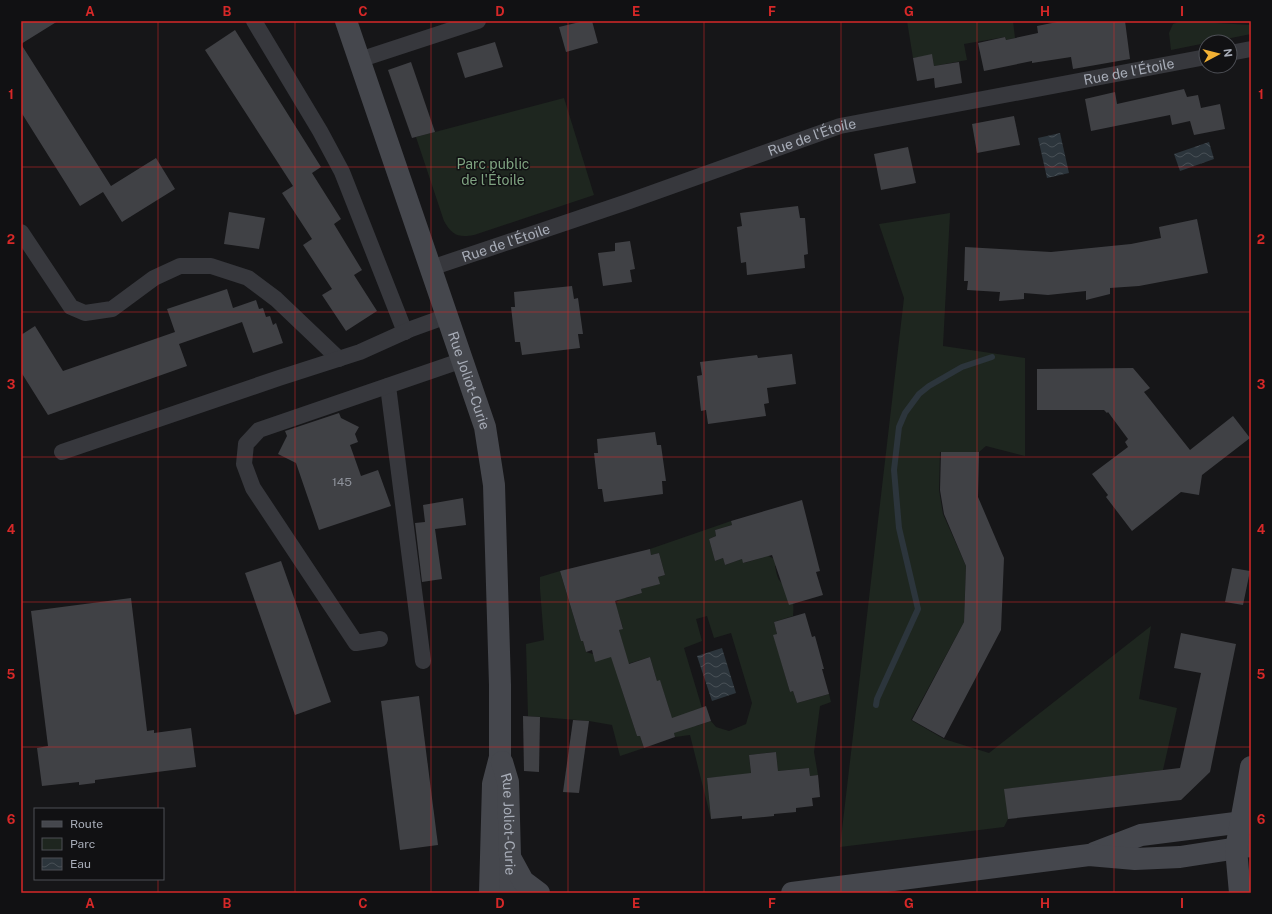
<svg xmlns="http://www.w3.org/2000/svg" width="1272" height="914" font-family="'Public Sans',sans-serif">
  <style>
    .green { fill: #1e261f; fill-rule: evenodd }
    .water { fill: url(#water-waves) }
    .lines { fill: none; stroke-linecap: round; stroke-linejoin: round }
    .stream { stroke: #2c353c; stroke-width: 6 }
    .building { fill: #404145 }
    .minor { stroke: #37383d; stroke-width: 16 }
    .secondary { stroke: #45474d; stroke-width: 22 }
    .grid { fill: none; stroke: #d62828; stroke-width: 1; stroke-opacity: 0.55 }
    .labels { text-anchor: middle; dominant-baseline: central; stroke-width: 3; stroke-linejoin: round; paint-order: stroke }
    .number-label { font-size: 12px; fill: #8e929b }
    .street-label { font-size: 14px; fill: #a8adb8; stroke: #111113 }
    .park-label { font-size: 14px; fill: #7fa381; stroke: #111113 }
    .neatline { fill: none; stroke: #d62828; stroke-width: 1.5 }
    .grid-label { font-size: 13px; text-anchor: middle; font-weight: bold; fill: #d62828 }
  </style>
  <defs>
    <pattern id="water-waves" width="16" height="10" patternUnits="userSpaceOnUse"><rect width="16" height="10" fill="#2c353c"/><path d="M0 5q4-4 8 0t8 0" fill="none" stroke="#485056"/></pattern>
  </defs>
  <rect width="100%" height="100%" fill="#161618"/>
  <g class="green">
    <polygon points="907,21 1013,21 1015,38 1006,40 1005,37 964,44 967,60 934,66 932,55 913,58"/>
    <polygon points="1182,21 1251,25 1251,34 1171,50 1169,33 1173,24"/>
    <path d="M 564,98 L 594,195 L 474,235 C 458,238 452,235 444,221 L 416,137 Z"/>
    <polygon points="950,213 943,346 1025,358 1025,456 986,446 979,452 940,452 939,490 943,514 966,566 964,622 911,720 944,739 989,753 1151,626 1139,699 1177,708 1163,770 1005,789 1008,819 1004,827 840,847 904,298 879,224"/>
    <path d="M 731,521 L 732,525 L 715,530 L 716,536 L 709,539 L 715,561 L 723,558 L 725,565 L 742,559 L 744,563 L 761,558 L 765,554 L 776,560 L 778,565 L 775,566 C 776,570 777,578 780,581 C 790,595 795,596 793,616 L 774,622 L 777,634 L 774,636 L 790,692 L 793,691 L 797,703 L 829,694 L 831,702 L 820,706 L 814,752 L 818,775 L 810,776 L 809,768 L 778,771 L 776,752 L 749,755 L 751,774 L 707,778 L 711,819 L 690,735 L 675,737 L 668,713 L 670,712 L 660,681 L 657,681 L 650,657 L 618,667 L 619,681 L 637,736 L 640,736 L 644,748 L 620,756 L 612,725 L 589,721 L 528,716 L 526,644 L 544,640 L 540,589 L 540,577 L 560,571 L 581,641 L 583,641 L 586,652 L 593,654 L 625,652 L 619,630 L 623,628 L 618,612 L 616,613 L 614,607 L 621,596 L 626,598 L 642,593 L 641,589 L 659,584 L 658,577 L 665,575 L 659,553 L 651,555 L 650,549 ZM 707,616 L 714,638 L 731,633 L 752,703 L 746,724 L 729,731 L 716,727 L 711,721 L 696,726 L 692,711 L 702,708 L 684,648 L 702,641 L 696,619 Z"/>
  </g>
  <g class="water">
    <polygon points="1060,133 1069,173 1047,178 1038,138"/>
    <polygon points="1209,142 1214,159 1180,171 1174,154"/>
    <polygon points="722,648 736,693 712,701 697,656"/>
  </g>
  <g class="lines">
    <polyline class="stream" points="876,705 877,699 918,609 899,528 894,470 899,427 905,413 919,394 929,386 962,367 992,357"/>
  </g>
  <g class="building">
    <polygon points="21,21 58,21 21,44 111,186 156,158 175,189 122,222 103,192 80,206 21,112"/>
    <polygon points="584,21 592,21 598,43 566,52 559,27"/>
    <polygon points="1062,21 1125,21 1130,59 1073,69 1071,57 1032,63 1032,61 984,71 978,43 1005,37 1006,40 1038,33 1037,26"/>
    <polygon points="235,30 321,167 312,173 341,219 334,224 362,270 354,275 377,311 346,331 322,295 332,289 303,245 312,239 282,193 293,186 205,50"/>
    <polygon points="495,42 503,67 465,78 457,53"/>
    <polygon points="932,54 934,66 959,62 962,83 935,88 934,78 917,81 913,58"/>
    <polygon points="411,62 435,132 412,138 388,70"/>
    <polygon points="1184,89 1187,97 1198,95 1201,108 1220,104 1225,129 1194,135 1190,121 1172,125 1170,115 1091,131 1085,99 1115,92 1117,104"/>
    <polygon points="1014,116 1020,145 977,153 972,124"/>
    <polygon points="908,147 916,183 881,190 874,154"/>
    <polygon points="798,206 800,218 805,218 808,254 804,255 805,268 747,275 746,262 741,263 737,227 742,226 740,213"/>
    <polygon points="229,212 265,218 259,249 224,244"/>
    <polygon points="1197,219 1208,273 1139,286 1110,288 1110,294 1086,300 1086,291 1048,295 1024,293 1024,299 999,301 1000,292 967,290 968,281 964,281 965,247 1051,252 1131,244 1161,238 1159,227"/>
    <polygon points="630,241 635,269 630,270 632,282 603,286 598,253 615,251 615,243"/>
    <polygon points="572,286 574,299 578,298 583,334 578,334 580,348 522,355 520,342 515,342 511,307 515,307 514,292"/>
    <polygon points="227,289 233,308 256,300 259,309 263,308 266,317 270,316 273,325 276,323 283,343 253,353 242,322 179,344 187,366 48,415 21,372 21,335 35,326 63,371 175,332 167,309"/>
    <polygon points="792,354 796,384 767,388 769,403 764,404 766,416 708,424 706,410 701,411 697,376 702,375 700,362 757,355 758,358"/>
    <polygon points="1133,368 1150,388 1144,392 1190,450 1233,416 1250,438 1202,475 1199,495 1181,492 1132,531 1106,497 1108,495 1092,474 1128,447 1125,442 1128,439 1108,412 1107,413 1104,410 1037,410 1037,369"/>
    <polygon points="339,413 341,418 359,427 355,434 358,442 350,445 361,476 378,470 391,506 319,530 296,463 278,454 287,436 285,431"/>
    <polygon points="655,432 657,445 661,445 666,481 662,481 663,494 604,502 602,489 598,489 594,453 598,453 597,439"/>
    <polygon points="941,452 979,452 978,497 1004,558 1001,630 944,738 912,720 964,622 966,566 944,514 940,490"/>
    <polygon points="463,498 466,525 435,529 442,579 422,582 415,523 425,522 423,505"/>
    <polygon points="802,500 820,571 816,572 823,595 789,605 772,555 743,563 742,559 725,565 723,558 715,561 709,539 716,536 715,530 732,525 731,521"/>
    <polygon points="650,549 651,555 659,553 665,575 658,577 660,584 641,589 642,593 615,601 623,629 619,630 629,664 650,657 657,681 660,680 672,718 706,706 711,721 674,733 675,737 644,748 640,736 637,736 611,657 595,662 592,650 586,652 583,641 581,641 560,571"/>
    <polygon points="281,561 331,702 295,715 245,573"/>
    <polygon points="1232,568 1250,571 1243,605 1225,602"/>
    <polygon points="131,598 147,731 154,730 154,733 191,728 196,767 95,780 95,783 79,785 79,782 42,786 37,748 48,746 31,611"/>
    <polygon points="805,613 812,637 815,636 824,669 822,669 829,694 797,703 793,691 790,692 773,635 777,634 774,622"/>
    <polygon points="1181,633 1236,644 1210,772 1181,800 1008,819 1004,789 1180,768 1201,673 1174,668"/>
    <polygon points="419,696 438,845 400,850 381,701"/>
    <polygon points="523,716 540,717 539,772 524,771"/>
    <polygon points="573,720 589,721 579,793 563,792"/>
    <polygon points="776,752 778,771 809,768 810,776 818,775 820,797 812,798 813,806 796,808 796,812 774,814 774,816 742,819 742,816 711,819 707,778 751,773 749,755"/>
  </g>
  <g class="lines">
    <g class="minor">
      <polyline points="254,21 320,131 342,172 405,332"/>
      <polyline points="1230,53 1251,49"/>
      <polyline points="359,60 478,21"/>
      <polyline points="21,232 71,307 85,313 112,309 154,278 180,266 211,266 248,278 276,299 339,359"/>
      <path id="s1" d="M 431,268 L 627,202 L 840,126 L 1206,57"/>
      <polyline points="388,386 423,661"/>
      <polyline points="62,452 279,378 360,352 411,329 447,316"/>
      <polyline points="380,639 356,643 253,488 244,464 246,444 259,430 463,360"/>
    </g>
    <g class="secondary">
      <path id="s2" d="M 346,21 L 485,427 L 494,485 L 500,685 L 500,757 L 493,784 L 490,893"/>
      <path id="s3" d="M 502,762 L 508,782 L 511,893"/>
      <polyline points="1094,853 1141,835 1251,821"/>
      <polyline points="511,859 523,881 539,893"/>
      <polyline points="792,893 1089,855 1135,859 1180,857 1251,846"/>
      <polyline points="1240,893 1236,849 1251,767"/>
    </g>
  </g>
  <path class="grid" d="M 158,21 L 158,809M 295,21 L 295,893M 431,21 L 431,893M 568,21 L 568,893M 704,21 L 704,893M 841,21 L 841,893M 977,21 L 977,893M 1114,21 L 1114,893M 21,167 L 1251,167M 21,312 L 1251,312M 21,457 L 1251,457M 21,602 L 1251,602M 21,747 L 1251,747M 158,879 L 158,893"/>
  <g class="labels">
    <g class="number-label">
      <text x="342" y="482">145</text>
    </g>
    <g class="street-label">
      <text stroke="none"><textPath href="#s1" startOffset="727">Rue de l'Étoile</textPath></text>
      <text stroke="none"><textPath href="#s1" startOffset="403">Rue de l'Étoile</textPath></text>
      <text stroke="none"><textPath href="#s1" startOffset="79">Rue de l'Étoile</textPath></text>
      <text stroke="none"><textPath href="#s2" startOffset="380">Rue Joliot-Curie</textPath></text>
      <text stroke="none"><textPath href="#s3" startOffset="63">Rue Joliot-Curie</textPath></text>
    </g>
    <g class="park-label">
      <text x="493" y="164">Parc public<tspan x="493" dy="16">de l'Étoile</tspan></text>
    </g>
  </g>
  <rect width="1272" height="914" fill="none" stroke="#111113" stroke-width="44"/>
  <rect x="34" y="808" width="130" height="72" fill="#111113" stroke="#4d4f55"/>
  <rect x="42" y="821" width="20" height="6" fill="#45474d" stroke="#4d4f55"/>
  <text x="70" y="828" font-size="12" fill="#a8adb8">Route</text>
  <rect x="42" y="838" width="20" height="12" fill="#1e261f" stroke="#4d4f55"/>
  <text x="70" y="848" font-size="12" fill="#a8adb8">Parc</text>
  <rect x="42" y="858" width="20" height="12" fill="url(#water-waves)" stroke="#4d4f55"/>
  <text x="70" y="868" font-size="12" fill="#a8adb8">Eau</text>
  <g transform="translate(1218 54) rotate(83)"><circle r="19" fill="#111113" stroke="#4d4f55"/>
  <path d="M0-3L7 15L0 10L-7 15Z" fill="#f2b134"/>
  <text y="-6" font-size="11" font-weight="bold" text-anchor="middle" fill="#a8adb8">N</text>
  </g>
  <rect x="22" y="22" width="1228" height="870" class="neatline"/>
  <g class="grid-label">
    <text x="90" y="16">A</text>
    <text x="227" y="16">B</text>
    <text x="363" y="16">C</text>
    <text x="500" y="16">D</text>
    <text x="636" y="16">E</text>
    <text x="772" y="16">F</text>
    <text x="909" y="16">G</text>
    <text x="1045" y="16">H</text>
    <text x="1182" y="16">I</text>
    <text x="11" y="99">1</text>
    <text x="1261" y="99">1</text>
    <text x="11" y="244">2</text>
    <text x="1261" y="244">2</text>
    <text x="11" y="389">3</text>
    <text x="1261" y="389">3</text>
    <text x="11" y="534">4</text>
    <text x="1261" y="534">4</text>
    <text x="11" y="679">5</text>
    <text x="1261" y="679">5</text>
    <text x="11" y="824">6</text>
    <text x="1261" y="824">6</text>
    <text x="90" y="908">A</text>
    <text x="227" y="908">B</text>
    <text x="363" y="908">C</text>
    <text x="500" y="908">D</text>
    <text x="636" y="908">E</text>
    <text x="772" y="908">F</text>
    <text x="909" y="908">G</text>
    <text x="1045" y="908">H</text>
    <text x="1182" y="908">I</text>
  </g>
</svg>
